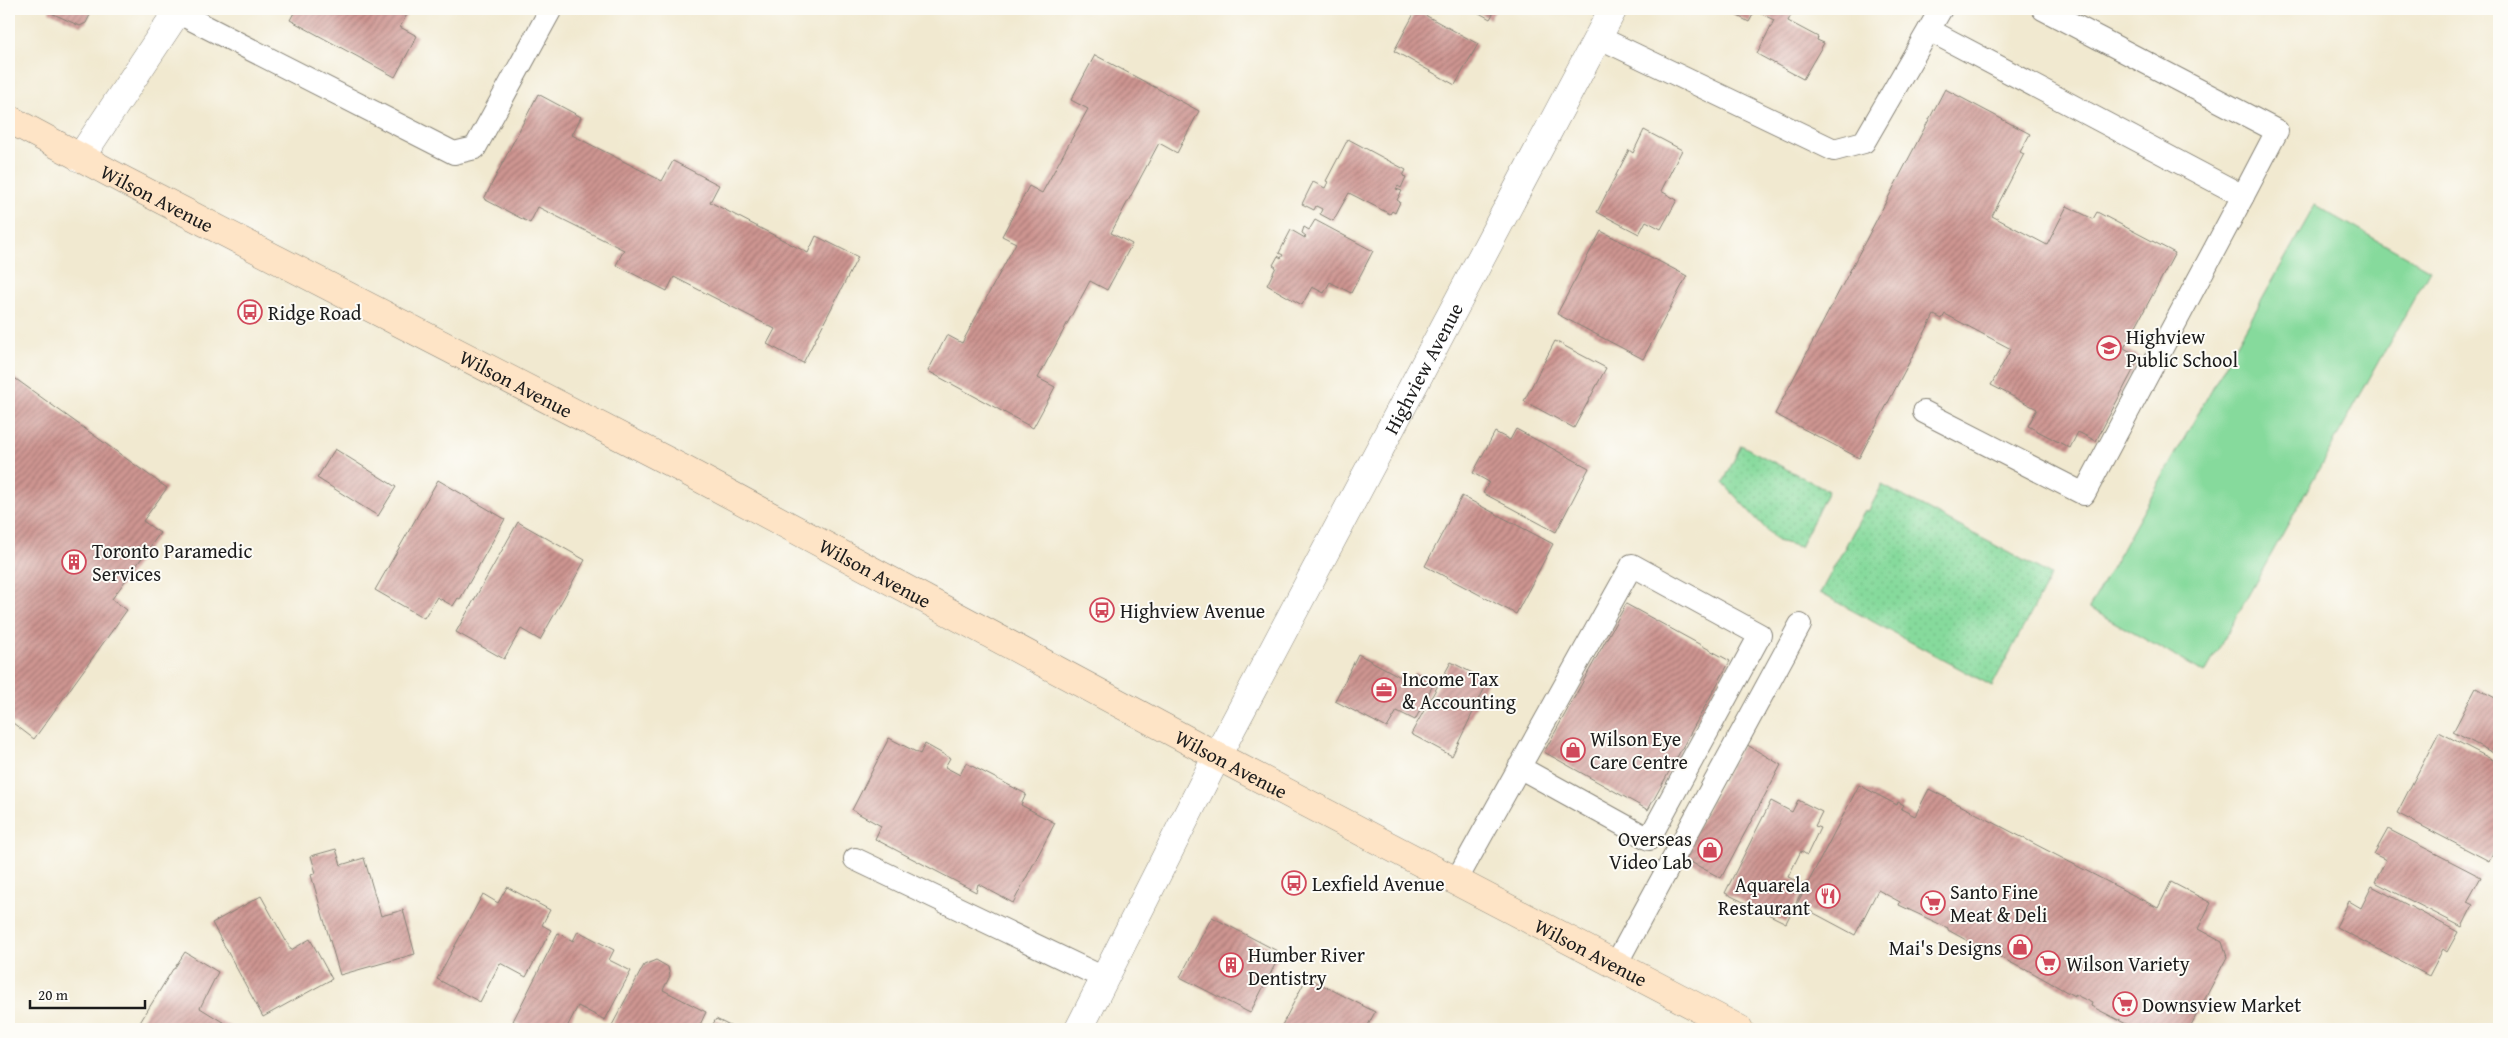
<svg xmlns="http://www.w3.org/2000/svg" width="2508" height="1038" font-family="'Gentium Book Plus',serif">
  <style>
    .park { fill: url(#park-dots); stroke: #517b5c }
    .garden { fill: #86da9c; stroke: #517b5c }
    .building { fill: url(#building-hatch) }
    .lines { fill: none; stroke-linecap: round; stroke-linejoin: round }
    .service-casing { stroke: #868276; stroke-width: 24 }
    .minor-casing { stroke: #868276; stroke-width: 29 }
    .tertiary-casing { stroke: #868276; stroke-width: 29 }
    .secondary-casing { stroke: #868276; stroke-width: 29 }
    .service { stroke: #fff; stroke-width: 22 }
    .minor { stroke: #fff; stroke-width: 28 }
    .tertiary { stroke: #fff; stroke-width: 28 }
    .secondary { stroke: #fee4c6; stroke-width: 28 }
    .labels { text-anchor: middle; dominant-baseline: central; stroke-width: 4; stroke-linejoin: round; paint-order: stroke }
    .street-label { font-size: 20px; fill: #1c1c1c; stroke: #fdfcf7 }
    .poi-label { font-size: 20px; fill: #1c1c1c; stroke: #fdfcf7; text-anchor: start }
  </style>
  <defs>
    <pattern id="park-dots" width="8" height="8" patternUnits="userSpaceOnUse" patternTransform="scale(1.25)"><rect width="8" height="8" fill="#86da9c"/><path d="M2 2h.1M6 6h.1" fill="none" stroke="#73ba86" stroke-width="1.8" stroke-linecap="round"/></pattern>
    <pattern id="building-hatch" width="6" height="6" patternUnits="userSpaceOnUse" patternTransform="scale(1.25)"><rect width="6" height="6" fill="#ce9591"/><path d="M-1 1l2-2M0 6l6-6M5 7l2-2" fill="none" stroke="#a67976"/></pattern>
  </defs>
  <rect width="100%" height="100%" fill="#fdfcf7"/>
  <filter id="ink" filterUnits="userSpaceOnUse"><feTurbulence type="fractalNoise" baseFrequency=".02" numOctaves="2"/><feDisplacementMap in="SourceGraphic" scale="10" xChannelSelector="R" yChannelSelector="G"/><feConvolveMatrix kernelMatrix="1 2 1 2 8 2 1 2 1" color-interpolation-filters="sRGB"/></filter>
  <filter id="wash" filterUnits="userSpaceOnUse"><feTurbulence type="fractalNoise" baseFrequency=".0096" numOctaves="4" result="noise"/><feDisplacementMap in="SourceGraphic" scale="20" xChannelSelector="R" yChannelSelector="G"/><feGaussianBlur stdDeviation="1.12" result="paint"/><feColorMatrix in="noise" values="0 0 0 0 0 0 0 0 0 0 0 0 0 0 0 0 0 1.4 0 .05"/><feComposite in="paint" operator="in"/></filter>
  <g filter="url(#wash)">
    <rect width="100%" height="100%" fill="#f1e9d0"/>
    <g class="park">
      <polygon points="1741,445 1828,491 1800,547 1777,541 1723,483"/>
      <polygon points="1882,485 2051,575 1992,686 1820,593 1865,510 1868,512"/>
    </g>
    <polygon class="garden" points="2315,205 2430,270 2205,673 2089,608"/>
    <g id="blocks">
      <g class="building">
        <polygon points="50,9 93,9 86,23 80,26 49,12"/>
        <polygon points="296,9 410,9 400,27 417,36 395,77 290,20"/>
        <polygon points="1472,9 1496,9 1490,19"/>
        <polygon points="1724,9 1794,9 1788,21 1818,37 1817,40 1824,43 1803,79 1757,54 1774,20 1755,11 1749,22"/>
        <polygon points="1416,10 1478,44 1455,85 1394,51"/>
        <polygon points="1095,55 1199,111 1177,153 1159,143 1111,233 1132,244 1107,290 1090,281 1038,378 1055,387 1033,428 928,371 947,335 962,343 1016,243 1002,236 1029,186 1042,193 1088,109 1071,100"/>
        <polygon points="1945,89 2030,134 2020,152 2024,154 1992,216 2047,245 2067,206 2093,219 2097,212 2175,253 2124,348 2140,357 2096,441 2078,432 2070,448 2028,426 2037,409 1991,385 2011,349 1945,314 1942,319 1934,315 1859,458 1775,414"/>
        <polygon points="538,94 581,117 572,135 662,181 673,161 719,185 710,202 808,253 816,236 858,257 803,363 767,344 775,329 674,277 667,291 616,265 624,250 538,207 530,223 484,199"/>
        <polygon points="1644,130 1682,150 1661,191 1677,200 1661,229 1646,221 1639,234 1597,212 1629,150 1633,153"/>
        <polygon points="1348,139 1406,170 1403,176 1406,177 1401,188 1398,186 1396,189 1402,191 1397,200 1400,202 1395,213 1392,211 1390,214 1349,193 1333,221 1320,214 1322,209 1316,206 1314,210 1302,204 1313,182 1325,188 1328,182 1326,181"/>
        <polygon points="1315,220 1373,251 1351,293 1330,282 1324,293 1312,287 1302,305 1267,285 1276,267 1273,265 1278,256 1281,258 1283,255 1279,253 1291,230 1305,238 1306,236 1302,233 1304,227 1309,230"/>
        <polygon points="1601,231 1687,276 1643,359 1557,314"/>
        <polygon points="1555,341 1606,368 1574,428 1524,401"/>
        <polygon points="9,374 167,488 143,521 160,533 112,599 127,610 34,739 9,720"/>
        <polygon points="1516,429 1589,468 1556,532 1483,493 1489,482 1473,473 1495,432 1510,440"/>
        <polygon points="335,449 396,487 378,516 317,478"/>
        <polygon points="438,480 505,519 460,599 458,598 453,606 437,597 424,618 375,590"/>
        <polygon points="1462,496 1553,544 1516,614 1425,566"/>
        <polygon points="518,522 585,560 540,640 521,629 504,659 456,632"/>
        <polygon points="1626,604 1730,661 1648,810 1544,752"/>
        <polygon points="1358,654 1410,682 1415,672 1434,683 1415,720 1397,711 1387,728 1335,701"/>
        <polygon points="1451,662 1488,681 1452,756 1411,734"/>
        <polygon points="2476,688 2499,700 2499,756 2453,732"/>
        <polygon points="2439,732 2499,763 2499,840 2489,861 2397,813"/>
        <polygon points="889,738 920,754 925,744 950,758 945,767 960,775 966,763 1026,794 1021,805 1055,823 1013,903 978,884 976,892 875,839 881,826 852,810"/>
        <polygon points="1744,743 1781,765 1721,878 1681,857"/>
        <polygon points="1859,785 1897,805 1898,802 1904,805 1901,809 1915,816 1929,789 2158,908 2171,882 2211,903 2198,929 2222,942 2227,957 2189,1029 2136,1029 2091,1006 2092,1003 2074,994 2074,996 2026,969 2025,970 1996,955 1997,953 1977,943 1975,945 1948,930 1948,928 1899,905 1900,902 1878,890 1855,935 1797,904"/>
        <polygon points="1798,800 1822,812 1815,826 1820,828 1807,855 1801,851 1788,877 1805,885 1786,923 1725,893 1771,801 1792,812"/>
        <polygon points="2388,829 2481,877 2467,902 2473,905 2462,927 2375,882 2386,860 2374,854"/>
        <polygon points="336,849 341,865 364,858 381,916 403,910 415,954 340,975 311,875 316,873 311,856"/>
        <polygon points="2372,886 2458,932 2447,952 2443,949 2429,976 2336,927 2349,901 2361,908"/>
        <polygon points="507,887 550,910 542,925 551,930 526,977 500,963 480,1002 437,979 483,894 498,903"/>
        <polygon points="261,896 291,950 310,939 332,979 263,1017 212,923"/>
        <polygon points="1212,917 1281,953 1250,1013 1180,977"/>
        <polygon points="578,931 614,950 609,960 631,971 605,1020 578,1006 566,1029 529,1029 513,1021 558,933 573,941"/>
        <polygon points="185,952 218,972 200,1008 234,1029 136,1029 173,969 174,969"/>
        <polygon points="656,960 668,967 670,976 663,990 706,1012 698,1029 610,1029 644,965"/>
        <polygon points="1307,977 1375,1012 1366,1029 1280,1029"/>
        <polygon points="716,1019 736,1029 710,1029"/>
      </g>
    </g>
  </g>
  <g filter="url(#ink)">
    <use href="#blocks" fill-opacity="0" stroke="#868276" stroke-width="1"/>
    <g class="lines">
      <g class="service-casing">
        <g id="service">
          <polyline points="177,12 454,153 475,148 551,9"/>
          <polyline points="1929,30 2243,196 2277,131 2043,9"/>
          <polyline points="1598,37 1834,150 1864,142 1941,9"/>
          <polyline points="1924,412 2084,494 2243,196"/>
          <polyline points="855,859 1104,978"/>
          <polyline points="1456,881 1632,565 1760,635 1649,839 1519,767"/>
          <polyline points="1616,964 1800,625"/>
        </g>
      </g>
      <g class="minor-casing">
        <g id="minor">
          <polyline points="80,158 179,9"/>
          <path id="s1" d="M 1217,756 L 1613,9"/>
        </g>
      </g>
      <g class="tertiary-casing">
        <polyline id="tertiary" points="1079,1029 1217,756"/>
      </g>
      <g class="secondary-casing">
        <g id="secondary">
          <path id="s2" d="M 9,119 L 123,180 L 681,468 L 1217,756 L 1739,1029"/>
        </g>
      </g>
      <use href="#service" class="service"/>
      <use href="#minor" class="minor"/>
      <use href="#tertiary" class="tertiary"/>
      <use href="#secondary" class="secondary"/>
    </g>
  </g>
  <defs>
    <g id="bus-ring" transform="scale(1.25)"><circle r="9.5" fill="#fdfcf7" stroke="#d1495b" stroke-width="1.5"/><path d="M-5-6H5V4H4V6H2V4H-2V6H-4V4H-5ZM-3.5-4V0h7V-4ZM-3.5 1.2v1.5H-2V1.2ZM2 1.2v1.5H3.5V1.2Z" fill="#d1495b"/></g>
    <g id="school-ring" transform="scale(1.25)"><circle r="9.5" fill="#fdfcf7" stroke="#d1495b" stroke-width="1.5"/><path d="M0-5L7-2L0 1L-7-2ZM-4 1L0 2.5L4 1V4Q0 6-4 4Z" fill="#d1495b"/></g>
    <g id="building-ring" transform="scale(1.25)"><circle r="9.5" fill="#fdfcf7" stroke="#d1495b" stroke-width="1.5"/><path d="M-4-6H4V6H1V3H-1V6H-4ZM-2.5-4.3h1.7v1.8h-1.7ZM.8-4.3h1.7v1.8H.8ZM-2.5-1h1.7V.8h-1.7ZM.8-1h1.7V.8H.8Z" fill="#d1495b"/></g>
    <g id="office-ring" transform="scale(1.25)"><circle r="9.5" fill="#fdfcf7" stroke="#d1495b" stroke-width="1.5"/><path d="M-6-3h4V-5.5h4V-3h4V5H-6ZM-1-4.5V-3h2v-1.5ZM-6 0V1H6V0Z" fill="#d1495b"/></g>
    <g id="shop-ring" transform="scale(1.25)"><circle r="9.5" fill="#fdfcf7" stroke="#d1495b" stroke-width="1.5"/><path d="M-5-2.5h2.3a2.7 3.5 0 0 1 5.4 0H5L5.5 6h-11ZM-1.5-2.5h3a1.5 2.3 0 0 0-3 0Z" fill="#d1495b"/></g>
    <g id="restaurant-ring" transform="scale(1.25)"><circle r="9.5" fill="#fdfcf7" stroke="#d1495b" stroke-width="1.5"/><path d="M-5-6h1v4h1v-4h1v4h1v-4h1v5L-1.5 .5V6h-2V.5L-5-1ZM5-6V6H3V1.5H1.5Q1.5-4 5-6Z" fill="#d1495b"/></g>
    <g id="supermarket-ring" transform="scale(1.25)"><circle r="9.5" fill="#fdfcf7" stroke="#d1495b" stroke-width="1.5"/><path d="M-6-5.5h2.5l.6 2H6L4.5 2H-2.5L-4.4-4H-6ZM-1.5 3.2a1.3 1.3 0 1 0 .1 0ZM3 3.2a1.3 1.3 0 1 0 .1 0Z" fill="#d1495b"/></g>
  </defs>
  <g fill-rule="evenodd">
    <use href="#bus-ring" x="250" y="312"/>
    <use href="#school-ring" x="2109" y="348"/>
    <use href="#building-ring" x="74" y="562"/>
    <use href="#bus-ring" x="1102" y="610"/>
    <use href="#office-ring" x="1384" y="690"/>
    <use href="#shop-ring" x="1573" y="750"/>
    <use href="#shop-ring" x="1710" y="850"/>
    <use href="#bus-ring" x="1294" y="883"/>
    <use href="#restaurant-ring" x="1828" y="896"/>
    <use href="#supermarket-ring" x="1933" y="903"/>
    <use href="#shop-ring" x="2020" y="947"/>
    <use href="#supermarket-ring" x="2048" y="963"/>
    <use href="#building-ring" x="1231" y="965"/>
    <use href="#supermarket-ring" x="2125" y="1004"/>
  </g>
  <g class="labels">
    <g class="street-label">
      <text stroke="none"><textPath href="#s2" startOffset="168">Wilson Avenue</textPath></text>
      <text stroke="none"><textPath href="#s1" startOffset="439">Highview Avenue</textPath></text>
      <text stroke="none"><textPath href="#s2" startOffset="572">Wilson Avenue</textPath></text>
      <text stroke="none"><textPath href="#s2" startOffset="978">Wilson Avenue</textPath></text>
      <text stroke="none"><textPath href="#s2" startOffset="1382">Wilson Avenue</textPath></text>
      <text stroke="none"><textPath href="#s2" startOffset="1788">Wilson Avenue</textPath></text>
    </g>
    <g class="poi-label">
      <text x="268" y="312">Ridge Road</text>
      <text x="2126" y="336">Highview<tspan x="2126" dy="23">Public School</tspan></text>
      <text x="92" y="550">Toronto Paramedic<tspan x="92" dy="23">Services</tspan></text>
      <text x="1120" y="610">Highview Avenue</text>
      <text x="1402" y="678">Income Tax<tspan x="1402" dy="23">&amp; Accounting</tspan></text>
      <text x="1590" y="738">Wilson Eye<tspan x="1590" dy="23">Care Centre</tspan></text>
      <text x="1692" y="838" text-anchor="end">Overseas<tspan x="1692" dy="23">Video Lab</tspan></text>
      <text x="1312" y="883">Lexfield Avenue</text>
      <text x="1810" y="884" text-anchor="end">Aquarela<tspan x="1810" dy="23">Restaurant</tspan></text>
      <text x="1950" y="891">Santo Fine<tspan x="1950" dy="23">Meat &amp; Deli</tspan></text>
      <text x="2002" y="947" text-anchor="end">Mai's Designs</text>
      <text x="1248" y="954">Humber River<tspan x="1248" dy="23">Dentistry</tspan></text>
      <text x="2066" y="963">Wilson Variety</text>
      <text x="2142" y="1004">Downsview Market</text>
    </g>
  </g>
  <rect width="2508" height="1038" fill="none" stroke="#fdfcf7" stroke-width="30"/>
  <path d="M30 1000v8h115v-8" fill="none" stroke="#1c1c1c" stroke-width="2.5"/>
  <text x="38" y="1000" font-size="15" fill="#1c1c1c" stroke="#fdfcf7" stroke-width="4" paint-order="stroke">20 m</text>
</svg>
